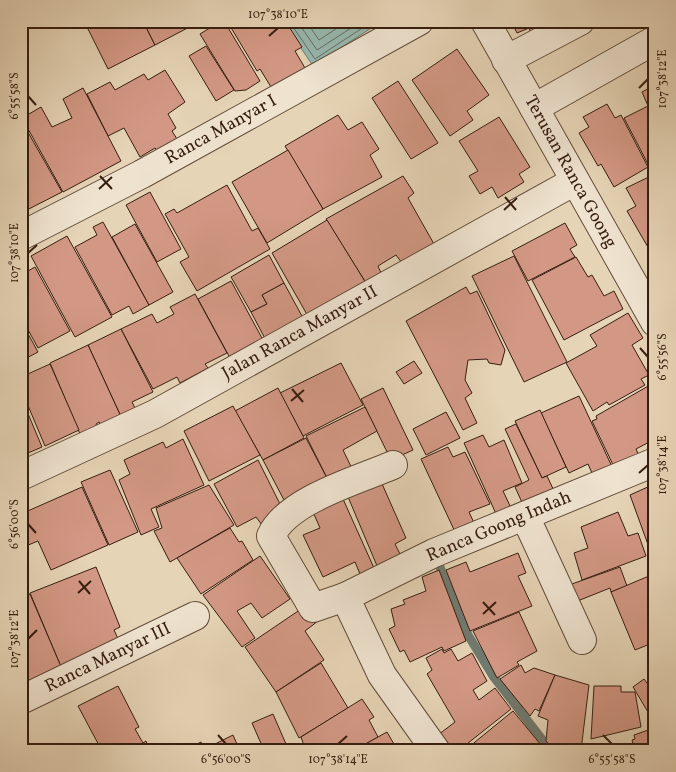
<svg xmlns="http://www.w3.org/2000/svg" width="676" height="772" font-family="Vollkorn,serif">
  <style>
    .water { fill: #96b8af; stroke: #707a6f }
    .lines { fill: none; stroke-linecap: round; stroke-linejoin: round }
    .shore { stroke: #666b5f; stroke-width: 1 }
    .stream { stroke: #707a6f; stroke-width: 9 }
    .building { fill: #d39885; stroke: #361e0f }
    .street-casing { stroke: #624c39; stroke-width: 30 }
    .street { stroke: #efe3d0; stroke-width: 28 }
    .ticks { fill: none; stroke: #361e0f; stroke-width: 2 }
    .labels { text-anchor: middle; dominant-baseline: central; stroke-width: 5; stroke-linejoin: round; paint-order: stroke }
    .street-label { font-size: 18px; fill: #361e0f; stroke: #efe3d0 }
    .neatline { fill: none; stroke: #361e0f; stroke-width: 2 }
    .ticks-label { font-size: 12px; text-anchor: middle; fill: #361e0f }
  </style>
  <rect width="100%" height="100%" fill="#e6d4b6"/>
  <filter id="stains"><feTurbulence type="fractalNoise" baseFrequency=".004" numOctaves="4"/><feColorMatrix values="0 0 0 0 .2 0 0 0 0 .09 0 0 0 0 .02 0 0 0 .5 -.17"/></filter>
  <radialGradient id="worn" r=".72"><stop offset=".6" stop-color="#630" stop-opacity="0"/><stop offset="1" stop-color="#630" stop-opacity=".3"/></radialGradient>
  <polygon class="water" points="283,21 382,21 313,66"/>
  <g class="lines">
    <g class="shore">
      <polyline points="289,21 315,59 373,21"/>
      <polyline points="297,21 317,50 362,21"/>
      <polyline points="306,21 319,40 348,21"/>
    </g>
    <polyline class="stream" points="435,555 468,635 493,676 551,751"/>
  </g>
  <g class="building">
    <polygon points="84,21 143,21 155,45 108,69"/>
    <polygon points="143,21 201,21 155,45"/>
    <polygon points="221,21 224,21 260,81 246,90 235,91 200,34"/>
    <polygon points="227,21 272,21 276,28 286,22 302,47 295,51 305,68 271,87 260,69 257,71"/>
    <polygon points="511,21 551,21 533,37 529,28 517,33"/>
    <polygon points="206,46 234,90 216,101 189,56"/>
    <polygon points="457,49 489,95 467,111 473,120 450,136 412,80"/>
    <polygon points="165,70 185,102 168,114 176,128 172,131 177,139 158,152 155,148 140,157 124,128 108,136 87,94 110,82 115,90 144,74 148,80"/>
    <polygon points="398,81 438,143 411,159 372,98"/>
    <polygon points="655,85 655,164 649,166 624,118 648,106 642,92"/>
    <polygon points="83,88 121,161 63,192 22,118 41,107 52,127 72,118 63,99"/>
    <polygon points="607,104 615,118 621,115 648,167 614,187 601,164 598,166 579,133 589,127 583,117"/>
    <polygon points="338,115 348,130 362,122 379,149 370,155 382,177 323,209 285,146"/>
    <polygon points="499,117 530,167 519,174 524,182 498,198 492,187 480,194 469,176 478,171 459,141"/>
    <polygon points="21,120 62,192 21,213"/>
    <polygon points="288,150 323,209 267,243 232,182"/>
    <polygon points="655,174 655,246 649,249 627,211 636,206 626,188"/>
    <polygon points="403,176 414,193 408,198 434,244 402,263 396,255 378,266 381,273 366,283 326,219"/>
    <polygon points="227,185 252,231 258,228 270,249 197,291 180,262 189,257 165,214 174,209 177,213"/>
    <polygon points="150,192 181,249 157,262 126,205"/>
    <polygon points="327,220 369,288 309,318 272,253"/>
    <polygon points="103,222 149,305 133,314 129,306 112,315 75,247 97,235 93,227"/>
    <polygon points="565,223 577,245 570,249 575,257 528,281 512,251"/>
    <polygon points="135,224 173,292 149,305 112,237"/>
    <polygon points="67,236 112,317 75,337 31,256"/>
    <polygon points="269,255 284,283 262,295 267,304 251,312 231,277"/>
    <polygon points="514,256 567,362 524,382 472,276"/>
    <polygon points="576,257 588,277 592,275 604,296 614,291 623,309 564,340 532,280"/>
    <polygon points="35,267 70,331 38,348 21,317 21,275"/>
    <polygon points="231,281 263,340 230,358 198,299"/>
    <polygon points="284,283 303,318 270,348 251,312 267,304 262,295"/>
    <polygon points="466,287 470,294 477,291 505,350 501,365 489,363 487,359 468,360 465,380 472,393 465,398 477,423 463,430 406,321"/>
    <polygon points="195,294 227,353 205,364 208,368 180,383 177,377 153,389 121,329 152,314 157,323 174,314 170,307"/>
    <polygon points="628,313 643,338 632,345 649,375 641,379 645,385 609,405 607,402 593,411 566,363 597,346 590,335"/>
    <polygon points="21,321 38,352 21,361"/>
    <polygon points="121,329 153,392 132,402 138,414 123,421 88,345"/>
    <polygon points="88,345 123,421 104,431 99,422 96,424 100,433 83,441 50,363"/>
    <polygon points="414,361 422,373 404,384 396,372"/>
    <polygon points="341,363 363,405 303,436 280,393"/>
    <polygon points="50,364 79,430 45,446 21,389 21,377"/>
    <polygon points="650,385 655,395 655,439 636,449 641,460 616,471 592,421 597,419 596,416"/>
    <polygon points="278,388 304,438 263,460 235,411"/>
    <polygon points="383,388 413,450 391,460 361,399"/>
    <polygon points="579,396 614,471 595,480 588,464 569,473 541,413"/>
    <polygon points="21,397 42,447 21,456"/>
    <polygon points="233,406 260,455 209,481 184,431"/>
    <polygon points="365,407 377,431 343,450 357,479 333,490 306,436"/>
    <polygon points="540,410 566,467 542,478 515,421"/>
    <polygon points="446,412 460,438 426,455 413,429"/>
    <polygon points="516,424 542,478 547,476 556,495 525,509 515,487 529,480 505,429"/>
    <polygon points="483,435 489,447 504,440 522,483 503,491 512,510 497,516 464,443"/>
    <polygon points="306,438 329,482 309,488 284,500 263,460"/>
    <polygon points="183,439 204,485 151,509 159,527 141,535 119,480 130,474 124,460 163,442 166,448"/>
    <polygon points="448,447 453,457 465,452 490,504 469,512 475,525 456,534 421,459"/>
    <polygon points="258,460 284,512 262,525 256,517 237,527 214,484"/>
    <polygon points="110,470 138,532 109,545 81,482"/>
    <polygon points="379,477 406,538 395,544 404,562 380,573 346,492"/>
    <polygon points="209,485 234,525 170,562 154,531 162,528 156,508"/>
    <polygon points="650,486 655,496 654,561 630,495"/>
    <polygon points="82,487 108,545 51,570 38,541 21,548 21,514"/>
    <polygon points="343,499 374,568 360,574 355,562 323,577 303,535 320,528 313,512"/>
    <polygon points="618,512 628,536 638,533 646,556 582,580 574,553 588,548 581,527"/>
    <polygon points="230,528 239,542 242,541 253,560 201,594 177,558"/>
    <polygon points="518,553 526,573 518,576 532,606 470,631 446,570 466,562 470,572"/>
    <polygon points="260,556 290,599 262,618 251,603 237,611 255,638 242,647 203,595"/>
    <polygon points="96,567 120,627 114,630 120,643 61,667 30,593"/>
    <polygon points="620,567 627,586 611,592 610,588 575,602 569,585"/>
    <polygon points="439,570 466,641 444,651 442,647 410,662 404,650 400,652 389,629 395,626 391,609 405,604 403,600 426,591 422,577"/>
    <polygon points="21,574 27,586 21,588"/>
    <polygon points="649,576 655,590 655,642 635,650 611,592"/>
    <polygon points="30,594 62,669 21,687 21,598"/>
    <polygon points="307,605 318,621 305,631 324,660 276,692 245,647"/>
    <polygon points="519,612 537,651 517,662 519,665 497,678 473,631"/>
    <polygon points="442,649 444,653 451,649 458,661 472,653 487,681 473,690 479,700 495,688 511,709 458,751 451,751 438,735 455,722 427,674 432,670 426,658"/>
    <polygon points="321,663 348,708 299,738 276,692"/>
    <polygon points="521,665 525,673 534,668 555,675 539,711 535,709 530,716 500,679"/>
    <polygon points="555,675 589,685 581,750 555,751 546,741 548,720 538,716"/>
    <polygon points="644,679 655,694 655,715 651,717 633,687"/>
    <polygon points="118,686 139,727 135,729 143,743 146,741 150,751 102,751 78,706"/>
    <polygon points="594,686 621,686 621,692 635,692 641,727 591,739"/>
    <polygon points="362,699 374,717 369,720 378,737 353,751 306,751 301,737"/>
    <polygon points="513,711 546,751 464,751"/>
    <polygon points="273,714 289,751 257,751 263,748 252,723"/>
    <polygon points="655,722 655,751 635,751 632,740 635,739 634,735 654,728 653,723"/>
    <polygon points="387,732 398,751 353,751 378,737"/>
    <polygon points="233,735 240,751 188,751 187,749 201,742 205,749"/>
    <polygon points="615,746 617,751 606,751"/>
  </g>
  <g class="lines">
    <g class="street-casing">
      <g id="street">
        <polyline points="485,21 655,322"/>
        <polyline points="506,60 580,21"/>
        <polyline points="534,108 655,40"/>
        <polyline points="21,236 142,174 419,21"/>
        <path d="M 393,465 C 358,480 287,500 271,536 L 313,608 L 345,597 L 434,553 L 655,462"/>
        <polyline points="21,476 155,414 575,181"/>
        <polyline points="525,516 582,640"/>
        <polyline points="345,597 382,675 436,751"/>
        <polyline points="21,700 195,616"/>
      </g>
    </g>
    <use href="#street" class="street"/>
  </g>
  <path class="ticks" d="M 269,36 L 278,28M 639,88 L 648,79M 28,96 L 36,105M 100,176 L 112,189M 99,189 L 112,177M 505,197 L 516,210M 504,210 L 517,198M 28,253 L 37,245M 640,348 L 648,357M 292,389 L 303,402M 291,401 L 304,390M 639,473 L 648,465M 28,524 L 36,533M 79,581 L 90,594M 78,593 L 91,581M 483,602 L 495,615M 483,614 L 496,602M 28,639 L 37,630M 218,735 L 226,744M 603,735 L 612,744M 338,744 L 347,736"/>
  <g class="labels">
    <g class="street-label">
      <text transform="translate(221 130) rotate(-29)">Ranca Manyar I</text>
      <text transform="translate(570 172) rotate(61)">Terusan Ranca Goong</text>
      <text transform="translate(300 333) rotate(-29)">Jalan Ranca Manyar II</text>
      <text transform="translate(499 527) rotate(-23)">Ranca Goong Indah</text>
      <text transform="translate(108 658) rotate(-26)">Ranca Manyar III</text>
    </g>
  </g>
  <rect width="676" height="772" fill="none" stroke="#e6d4b6" stroke-width="55"/>
  <rect x="28" y="28" width="620" height="716" class="neatline"/>
  <g class="ticks-label">
    <text x="278" y="18">107°38'10"E</text>
    <text transform="translate(662 79) rotate(-90)" y="4">107°38'12"E</text>
    <text transform="translate(14 96) rotate(-90)" y="4">6°55'58"S</text>
    <text transform="translate(14 253) rotate(-90)" y="4">107°38'10"E</text>
    <text transform="translate(662 357) rotate(-90)" y="4">6°55'56"S</text>
    <text transform="translate(662 465) rotate(-90)" y="4">107°38'14"E</text>
    <text transform="translate(14 524) rotate(-90)" y="4">6°56'00"S</text>
    <text transform="translate(14 639) rotate(-90)" y="4">107°38'12"E</text>
    <text x="226" y="763">6°56'00"S</text>
    <text x="338" y="763">107°38'14"E</text>
    <text x="612" y="763">6°55'58"S</text>
  </g>
  <rect width="100%" height="100%" filter="url(#stains)"/>
  <rect width="100%" height="100%" fill="url(#worn)"/>
</svg>
